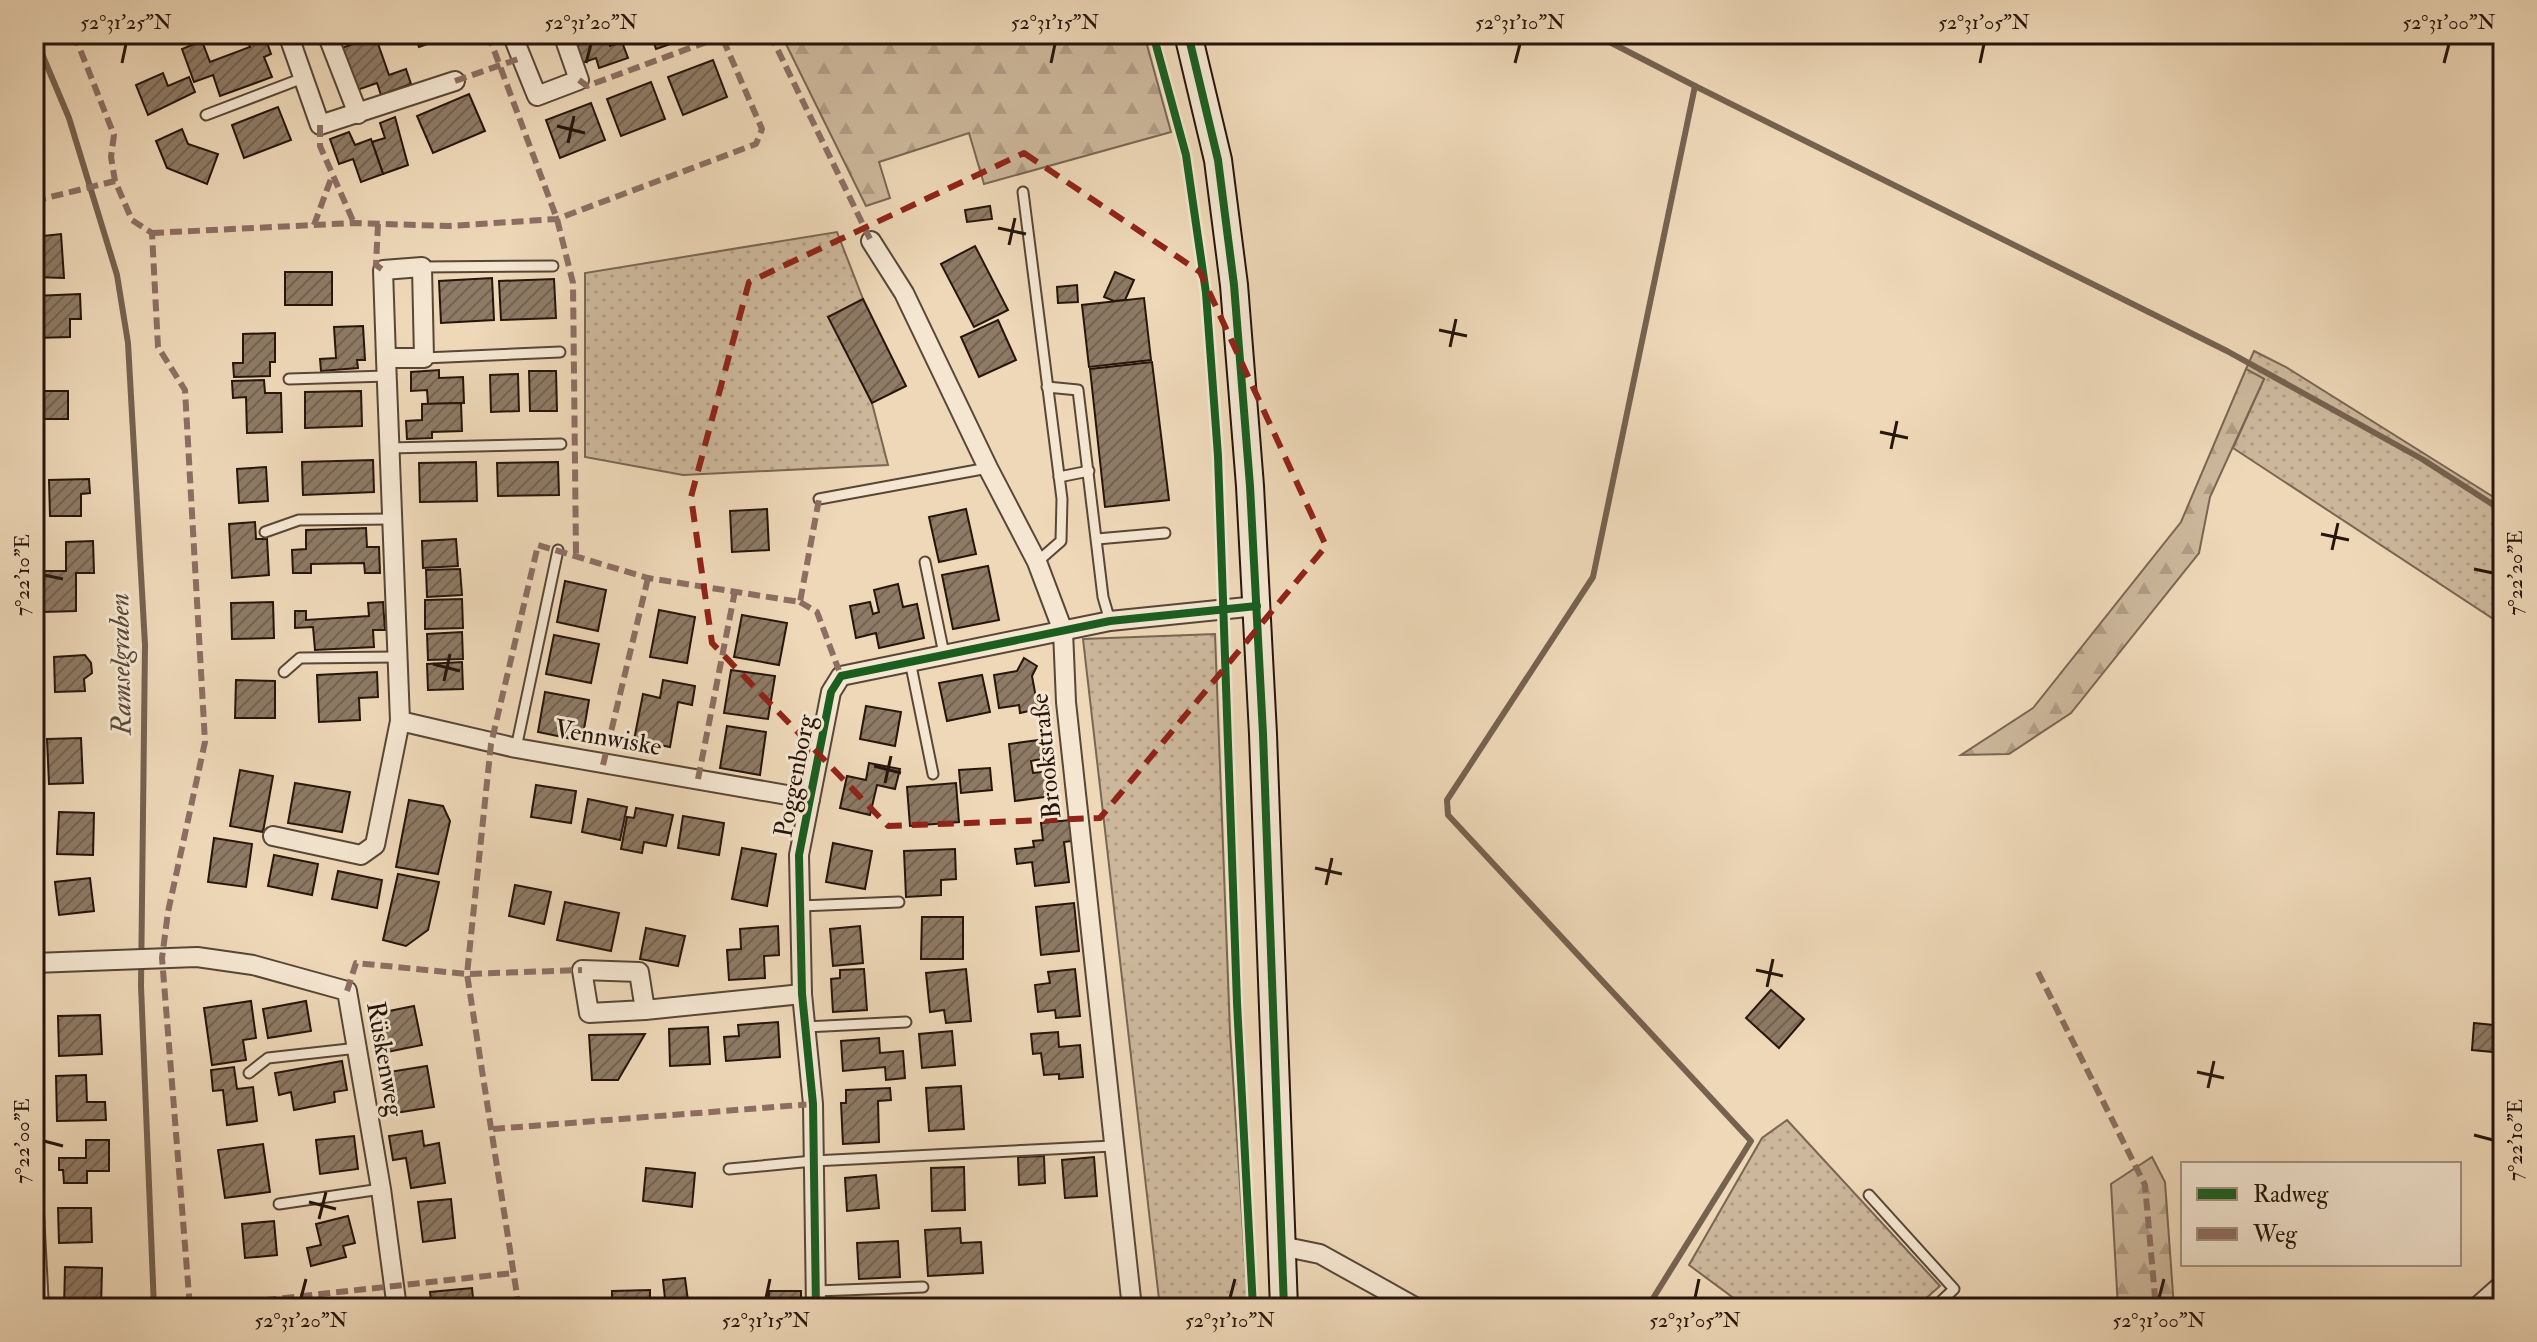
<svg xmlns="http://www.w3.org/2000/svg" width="2537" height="1342" font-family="'IM FELL Double Pica',serif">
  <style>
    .grass { fill: url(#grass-dots); stroke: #796653; stroke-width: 2 }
    .forest { fill: url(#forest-firs); stroke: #796653; stroke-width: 2 }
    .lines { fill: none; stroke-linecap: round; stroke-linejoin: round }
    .stream { stroke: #75624f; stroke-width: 6 }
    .building { fill: url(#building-hatch); stroke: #26150b; stroke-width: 2 }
    .lane-casing { stroke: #584636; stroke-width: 13 }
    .street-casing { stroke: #584636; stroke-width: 22 }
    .secondary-casing { stroke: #26150b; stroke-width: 30 }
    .lane { stroke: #f4e6d1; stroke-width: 9 }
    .street { stroke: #f4e6d1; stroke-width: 18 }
    .secondary { stroke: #f4e6d1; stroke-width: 26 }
    .quiet { stroke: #8d6e63; stroke-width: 6; stroke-dasharray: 12 6; stroke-linecap: butt }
    .cycleway-casing { stroke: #f4e6d1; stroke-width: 13 }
    .cycleway { stroke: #1b5e20; stroke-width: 8 }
    .marked { fill: none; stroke: #8f2418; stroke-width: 6; stroke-dasharray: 16 10; stroke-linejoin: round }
    .ticks { fill: none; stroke: #26150b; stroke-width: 3 }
    .labels { text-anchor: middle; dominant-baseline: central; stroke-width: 6; stroke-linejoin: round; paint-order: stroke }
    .street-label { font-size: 26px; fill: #26150b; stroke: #f4e6d1 }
    .water-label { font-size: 28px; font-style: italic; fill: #5b4939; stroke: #f4e6d1 }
    .neatline { fill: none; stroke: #26150b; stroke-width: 3 }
    .ticks-label { font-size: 20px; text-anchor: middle; fill: #26150b }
  </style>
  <defs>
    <pattern id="grass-dots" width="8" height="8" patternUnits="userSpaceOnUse" patternTransform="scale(2)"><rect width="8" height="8" fill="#ccb79b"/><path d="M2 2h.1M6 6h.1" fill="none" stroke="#af9c84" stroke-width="1.8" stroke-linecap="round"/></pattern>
    <pattern id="forest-firs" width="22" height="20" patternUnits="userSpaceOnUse" patternTransform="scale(2)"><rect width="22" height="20" fill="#ccb79b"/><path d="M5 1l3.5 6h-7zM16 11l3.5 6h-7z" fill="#af9c84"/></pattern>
    <pattern id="building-hatch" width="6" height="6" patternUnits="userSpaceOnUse" patternTransform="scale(2)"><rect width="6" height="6" fill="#8e7a65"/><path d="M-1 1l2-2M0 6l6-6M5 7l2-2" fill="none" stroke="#746351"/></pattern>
  </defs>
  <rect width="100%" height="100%" fill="#eed8b8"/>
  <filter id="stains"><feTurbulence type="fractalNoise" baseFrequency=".0025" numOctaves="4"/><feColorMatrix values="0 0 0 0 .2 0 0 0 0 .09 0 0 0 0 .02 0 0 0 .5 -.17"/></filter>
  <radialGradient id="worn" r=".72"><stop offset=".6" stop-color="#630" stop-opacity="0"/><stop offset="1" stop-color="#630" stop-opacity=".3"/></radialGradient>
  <g class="grass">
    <polygon points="837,232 863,299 829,317 872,403 888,465 683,475 585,457 585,273"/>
    <polygon points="2254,351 2286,367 2503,503 2503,608 2495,620 2233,448 2264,379 2246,369"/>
    <polygon points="1215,634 1230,1032 1248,1308 1160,1308 1083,639"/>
    <polygon points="1787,1120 1940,1286 1915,1308 1747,1308 1689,1265 1762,1138"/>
  </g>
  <g class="forest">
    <polygon points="781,34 1144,34 1171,132 984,184 969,133 879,162 890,198 866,206"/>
    <polygon points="2246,369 2264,379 2210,497 2199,553 2071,713 2009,754 1961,755 2033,708 2181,522"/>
    <polygon points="2152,1157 2165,1182 2174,1308 2118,1308 2111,1184"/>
  </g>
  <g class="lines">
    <g class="stream">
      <polyline points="1594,34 1695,86 1593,577 1447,800 1448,815 1751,1141 1647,1308"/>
      <polyline points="34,35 69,118 117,275 128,343 145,645 141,986 154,1308"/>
      <polyline points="1695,86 2227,351 2422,459 2503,511"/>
    </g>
  </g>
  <g class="building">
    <polygon points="245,34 264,34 271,54 264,57 272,77 220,96 213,75 194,82 182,49 202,41 210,62 250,47"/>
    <polygon points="355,34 387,34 376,38 389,75 406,69 411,84 381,95 377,83 357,90 342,48 358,42"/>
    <polygon points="414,34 440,34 442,39 419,47"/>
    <polygon points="572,34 606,34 610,46 622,42 628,58 599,68 596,58 582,63"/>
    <polygon points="651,34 664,34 668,45 656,49"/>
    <polygon points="713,60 727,97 683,115 668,77"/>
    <polygon points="163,73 168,86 189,77 195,92 148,115 136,85"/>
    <polygon points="651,82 665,119 621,136 607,99"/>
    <polygon points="469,94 485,131 433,153 417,116"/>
    <polygon points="591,103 605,140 560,158 546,120"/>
    <polygon points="278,107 291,140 244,158 232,125"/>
    <polygon points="395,117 408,165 383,174 372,142 385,138 380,123"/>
    <polygon points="182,129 188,144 218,154 207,184 167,168 156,141"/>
    <polygon points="349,132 355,145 371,139 383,174 361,182 353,159 339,164 330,139"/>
    <polygon points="990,206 992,219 967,222 965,210"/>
    <polygon points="61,234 64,278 34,277 34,237"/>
    <polygon points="975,246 1008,310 974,327 941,264"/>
    <rect x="285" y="272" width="47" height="33"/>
    <polygon points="1115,272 1134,280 1125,300 1114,301 1104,297"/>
    <polygon points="492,278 494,320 441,323 439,281"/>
    <polygon points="554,279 556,318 501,320 499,281"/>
    <polygon points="1077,285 1078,302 1058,303 1057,287"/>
    <polygon points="80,294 81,319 70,319 70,337 35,338 34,296"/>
    <polygon points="1144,298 1151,360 1089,367 1082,305"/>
    <polygon points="863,299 906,386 872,403 828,317"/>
    <polygon points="998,320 1016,360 979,377 961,337"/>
    <polygon points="363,326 365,360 357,360 358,368 321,371 320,359 336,358 334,327"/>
    <polygon points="275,333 275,362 270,362 270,376 234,377 233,363 243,363 243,334"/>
    <polygon points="1152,362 1169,500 1105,507 1090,369"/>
    <polygon points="439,370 439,378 463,377 464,403 428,404 427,390 411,391 411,372"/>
    <polygon points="529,371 556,371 557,411 530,411"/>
    <polygon points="518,374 519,411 491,412 490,375"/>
    <polygon points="264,380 265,393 281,393 282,432 247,433 246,397 233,398 232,381"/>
    <rect x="42" y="391" width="26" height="28"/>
    <polygon points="361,391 362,426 305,428 305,392"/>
    <polygon points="461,403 462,431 432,432 432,438 407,439 406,421 422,420 422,404"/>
    <polygon points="373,460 374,492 303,495 302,462"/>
    <polygon points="476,462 477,501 420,502 419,463"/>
    <polygon points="558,462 559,495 498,496 497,463"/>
    <polygon points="266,467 268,501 239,503 237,469"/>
    <polygon points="89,479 90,493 81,494 81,516 50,516 49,480"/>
    <polygon points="767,509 769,550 732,552 730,511"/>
    <polygon points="966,509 976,554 939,562 929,517"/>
    <polygon points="255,522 256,539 267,539 269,575 232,578 229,524"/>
    <polygon points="366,528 367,547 379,547 380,573 365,573 364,563 311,564 311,573 293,573 292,550 306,549 306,530"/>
    <polygon points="456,539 458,566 423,568 422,541"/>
    <polygon points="93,541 94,573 76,573 76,611 44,612 44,571 66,571 66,542"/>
    <polygon points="988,566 999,620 953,629 942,575"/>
    <polygon points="460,569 462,595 427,597 426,570"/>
    <polygon points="565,581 606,590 598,631 557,622"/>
    <polygon points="898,584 903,607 917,604 924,638 879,648 876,633 856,638 850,606 870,602 873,614 879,612 874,590"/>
    <polygon points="462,599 463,628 425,629 425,600"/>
    <polygon points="273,602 274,638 232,639 231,603"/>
    <polygon points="383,602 385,630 373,630 374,647 315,650 313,627 295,628 295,611 306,611 306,620 369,616 368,603"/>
    <polygon points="659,610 695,617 687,663 650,657"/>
    <polygon points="742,615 787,623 779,665 734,657"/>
    <polygon points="462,632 463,659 428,660 427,634"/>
    <polygon points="554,635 599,644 591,683 546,674"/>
    <polygon points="85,655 91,663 92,673 84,679 85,691 55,692 54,657"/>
    <polygon points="1024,658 1037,666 1032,676 1038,709 1020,713 1019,705 999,708 994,675 1017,671"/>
    <polygon points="462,662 463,689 428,690 427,664"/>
    <polygon points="731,670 775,676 768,719 724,713"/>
    <polygon points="377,672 378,697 359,698 360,720 319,722 317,675"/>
    <polygon points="982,675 990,712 947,721 939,683"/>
    <polygon points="236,680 275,681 275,718 235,718"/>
    <polygon points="663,680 695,686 692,705 678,702 670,747 634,740 643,694 660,698"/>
    <polygon points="545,692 589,700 582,741 538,732"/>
    <polygon points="866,706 901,712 895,746 860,739"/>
    <polygon points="727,726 766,732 760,775 720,768"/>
    <polygon points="81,738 83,783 49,784 47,739"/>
    <polygon points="1039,740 1041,759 1031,761 1033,773 1050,771 1053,796 1015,801 1009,744"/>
    <polygon points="869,763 900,769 895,789 877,785 870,815 840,808 847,776 866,780"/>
    <polygon points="990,768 992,790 961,793 959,770"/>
    <polygon points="240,770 273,776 263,832 230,826"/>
    <polygon points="295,783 350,792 342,832 288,823"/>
    <polygon points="956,783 959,822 910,826 907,787"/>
    <polygon points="536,785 576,791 571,823 531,817"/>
    <polygon points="588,799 627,807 620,840 582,832"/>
    <polygon points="409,800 443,806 450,821 438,874 396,867"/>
    <polygon points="636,808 673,815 666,846 644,842 642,853 621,849 627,817 634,818"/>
    <polygon points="59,812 94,813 93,855 57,854"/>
    <polygon points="683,816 724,823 719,855 678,848"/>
    <polygon points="1070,820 1072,841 1064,842 1069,882 1035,886 1032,862 1017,864 1015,849 1034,847 1033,841 1043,840 1041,823"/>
    <polygon points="214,838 252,844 246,887 208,882"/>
    <polygon points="833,843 872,851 865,889 826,882"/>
    <polygon points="742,848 776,854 767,906 732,899"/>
    <polygon points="955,849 956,879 941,880 941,895 906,897 904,851"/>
    <polygon points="274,855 318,864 312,895 268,886"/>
    <polygon points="338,871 382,880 377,908 332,899"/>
    <polygon points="398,874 439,882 428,930 406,946 383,940"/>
    <polygon points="90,878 94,911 59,915 55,882"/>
    <polygon points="515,885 551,892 544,924 509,916"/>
    <polygon points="565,902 619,913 611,951 557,940"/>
    <polygon points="1074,903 1079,951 1041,955 1036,907"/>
    <polygon points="922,917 963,917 963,959 921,959"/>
    <polygon points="778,926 779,955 764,956 765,978 729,980 727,950 741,949 740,929"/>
    <polygon points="860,926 863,963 833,966 830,929"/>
    <polygon points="646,928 685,936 678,966 640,959"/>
    <polygon points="864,969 867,1010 833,1012 831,979 840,978 840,970"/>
    <polygon points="966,969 971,1021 946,1023 944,1010 930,1012 926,973"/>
    <polygon points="1075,969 1080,1016 1056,1018 1055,1010 1038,1012 1035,985 1050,983 1048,972"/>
    <polygon points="1771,990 1804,1019 1779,1048 1746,1018"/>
    <polygon points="251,1001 256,1038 243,1040 246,1060 212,1065 204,1008"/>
    <polygon points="306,1001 311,1031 268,1038 263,1009"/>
    <polygon points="414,1006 422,1045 382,1053 374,1014"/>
    <polygon points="100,1015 102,1054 59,1056 58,1016"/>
    <polygon points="778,1022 780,1057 726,1061 724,1037 739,1036 738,1025"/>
    <polygon points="2474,1023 2503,1026 2503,1053 2472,1050"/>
    <polygon points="708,1027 710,1064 670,1066 669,1029"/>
    <polygon points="952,1031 955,1065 922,1068 919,1034"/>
    <polygon points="1058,1032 1059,1047 1080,1045 1083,1077 1059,1079 1059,1074 1044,1075 1041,1053 1033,1054 1031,1034"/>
    <polygon points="645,1034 618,1080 592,1080 589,1035"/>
    <polygon points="879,1038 880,1053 903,1051 905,1078 886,1080 885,1067 843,1071 841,1041"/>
    <polygon points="342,1061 347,1090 334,1092 335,1102 294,1110 291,1092 279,1095 275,1073"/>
    <polygon points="427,1066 434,1107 395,1113 389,1072"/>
    <polygon points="234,1067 237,1089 253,1087 257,1121 227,1125 223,1090 213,1091 211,1070"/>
    <polygon points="86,1075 87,1102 105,1102 106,1120 57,1121 56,1076"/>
    <polygon points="961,1086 964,1129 929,1131 926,1088"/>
    <polygon points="890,1088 891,1100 878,1101 879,1142 843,1144 841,1103 846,1103 846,1090"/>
    <polygon points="422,1131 424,1146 439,1143 445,1183 411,1188 406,1158 393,1160 389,1136"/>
    <polygon points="354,1136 358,1169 320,1174 316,1140"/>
    <polygon points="86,1140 109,1140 109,1171 87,1171 87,1183 64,1183 63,1170 59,1170 59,1158 86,1158"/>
    <polygon points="263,1144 270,1192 225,1198 218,1150"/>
    <polygon points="1044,1156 1045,1183 1019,1185 1018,1157"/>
    <polygon points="1094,1157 1097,1196 1065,1198 1062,1160"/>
    <polygon points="964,1167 965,1210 932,1211 931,1168"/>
    <polygon points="646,1168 695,1173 692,1207 643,1201"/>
    <polygon points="876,1175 879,1208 847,1211 845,1178"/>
    <polygon points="451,1199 455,1238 423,1242 418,1202"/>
    <polygon points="58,1208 91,1208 92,1242 59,1243"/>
    <polygon points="348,1216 355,1243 343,1246 346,1257 311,1266 307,1248 321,1245 316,1224"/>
    <polygon points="274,1221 277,1255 245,1258 242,1224"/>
    <polygon points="960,1228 961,1243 981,1242 983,1273 928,1276 925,1230"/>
    <polygon points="898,1241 900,1277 859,1279 857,1243"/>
    <polygon points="65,1267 102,1268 101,1308 64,1308"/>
    <polygon points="685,1278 688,1301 710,1299 710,1308 666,1308 663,1280"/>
    <polygon points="472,1288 474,1308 432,1308 430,1292"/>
    <polygon points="650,1290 650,1308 612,1308 612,1291"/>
    <rect x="769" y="1291" width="32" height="17"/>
    <polygon points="937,1298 965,1299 965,1308 937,1308"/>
  </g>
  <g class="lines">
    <g class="lane-casing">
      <g id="lane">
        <polyline points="206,115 303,78"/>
        <polyline points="1023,192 1062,499 1061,541 1037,562"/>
        <polyline points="422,267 553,266"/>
        <polyline points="424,358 560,352"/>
        <polyline points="289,379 387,376"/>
        <polyline points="1047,387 1078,390 1103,597 1110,621"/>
        <polyline points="389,448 561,444"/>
        <polyline points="1059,477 1089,471"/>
        <polyline points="819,499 988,468"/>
        <polyline points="265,532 299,520 392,519"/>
        <polyline points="1097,539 1165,533"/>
        <polyline points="925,562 944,654"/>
        <polyline points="910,661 933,774"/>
        <polyline points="284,672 300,658 397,657"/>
        <polyline points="516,748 558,550"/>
        <polyline points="800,906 899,902"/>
        <polyline points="805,1027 906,1022"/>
        <polyline points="249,1073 268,1058 358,1048"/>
        <polyline points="729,1169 813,1161 1113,1146"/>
        <polyline points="1869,1195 1954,1289 1934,1308"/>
        <polyline points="279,1204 381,1189"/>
        <polyline points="816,1291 923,1287"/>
      </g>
    </g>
    <g class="street-casing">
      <g id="street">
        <polyline points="288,34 320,125 455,81"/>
        <polyline points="327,34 358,114"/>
        <polyline points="512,34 537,96 579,80 563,34"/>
        <polyline points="871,241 904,293 988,468 1037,562 1063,631 1066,702 1132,1308"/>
        <polyline points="386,358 383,270 422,267 424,358 386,358 400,721 516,748 810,799"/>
        <polyline points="273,836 361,855 375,845 400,721"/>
        <polyline points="34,963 197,957 253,965 347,991 381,1189 397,1308"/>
        <polyline points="645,1010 589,1013 582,970 639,972 645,1010 802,994"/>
        <polyline points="34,1213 39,1308"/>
        <polyline points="1281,1246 1320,1254 1417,1308"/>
        <polyline points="816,1308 813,1104 802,994 799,855 831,692 841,676 1110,621 1257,606"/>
        <polyline points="2476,1308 2503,1284"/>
      </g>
    </g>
    <g class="secondary-casing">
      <polyline id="secondary" points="1188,34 1218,160 1234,285 1250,486 1263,734 1284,1308"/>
    </g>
    <use href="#lane" class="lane"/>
    <use href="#street" class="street"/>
    <use href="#secondary" class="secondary"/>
    <g class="quiet">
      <polyline points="74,34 114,135 111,157 115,181 132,220 152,233 158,347 185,390 205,742 168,912 162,958 190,1308"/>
      <polyline points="488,34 557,219 573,283 576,554"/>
      <polyline points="770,34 871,241"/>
      <polyline points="579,80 587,86 728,34"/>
      <polyline points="455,81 521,58"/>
      <polyline points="320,125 320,146 354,223"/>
      <polyline points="34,201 115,181"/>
      <polyline points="378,224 376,265 383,270"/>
      <polyline points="314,225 332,176"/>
      <polyline points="152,233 354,223 449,226 557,219 756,144 762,129 722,37"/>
      <polyline points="800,602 817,612 841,676"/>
      <polyline points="603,765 648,578"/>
      <polyline points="698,779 735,591"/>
      <polyline points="2038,972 2145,1185 2156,1308"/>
      <polyline points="347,991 356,963 467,974 582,970"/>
      <polyline points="493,1129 813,1104"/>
      <polyline points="193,1308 513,1273"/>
      <polyline points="519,1308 467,974 491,744 538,545 648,578 800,602 819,499"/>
    </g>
    <g class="cycleway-casing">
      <g id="cycleway">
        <polyline points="1153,34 1186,155 1206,293 1218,456 1237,1003 1253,1308"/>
        <polyline points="1188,34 1218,160 1234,285 1250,486 1263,734 1284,1308"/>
        <polyline points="816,1308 813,1104 802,994 799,855 831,692 841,676 1110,621 1257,606"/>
      </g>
    </g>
    <use href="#cycleway" class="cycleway"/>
  </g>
  <path class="marked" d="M 1024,153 L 1200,272 L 1326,546 L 1100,818 L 888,826 L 712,643 L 691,497 L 749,282 Z"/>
  <path class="ticks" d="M 122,63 L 126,44M 586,63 L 591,44M 1051,63 L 1055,44M 1515,63 L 1520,44M 1980,63 L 1984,44M 2444,63 L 2449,44M 557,126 L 585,133M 568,143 L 574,116M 998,228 L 1026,234M 1009,245 L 1015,218M 1439,330 L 1467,336M 1450,347 L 1456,319M 1880,432 L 1908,438M 1891,449 L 1897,421M 2321,534 L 2349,540M 2332,550 L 2338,523M 2474,569 L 2493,573M 44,575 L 63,579M 433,664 L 460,671M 444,681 L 450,654M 874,766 L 901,773M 885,783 L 891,756M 1315,868 L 1342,874M 1326,885 L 1332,858M 1756,970 L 1783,976M 1767,987 L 1773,959M 2197,1072 L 2224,1078M 2208,1088 L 2214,1061M 2474,1135 L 2493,1140M 44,1141 L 63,1146M 309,1202 L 336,1209M 319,1219 L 326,1192M 301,1298 L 306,1279M 766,1298 L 770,1279M 1230,1298 L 1235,1279M 1695,1298 L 1699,1279M 2159,1298 L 2164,1279"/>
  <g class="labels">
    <g class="street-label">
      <text transform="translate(608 738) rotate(10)">Vennwiske</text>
      <text transform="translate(1046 756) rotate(-96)">Brookstraße</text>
      <text transform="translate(795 776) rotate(-79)">Poggenborg</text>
      <text transform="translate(385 1059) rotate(80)">Rüskenweg</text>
    </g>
    <g class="water-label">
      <text transform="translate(121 664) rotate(-91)">Ramselgraben</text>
    </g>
  </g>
  <rect width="2537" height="1342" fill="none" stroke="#eed8b8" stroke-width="88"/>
  <rect x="2181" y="1162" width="280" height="104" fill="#f4e6d1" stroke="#a29282" stroke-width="2"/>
  <rect x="2197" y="1188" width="40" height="12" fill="#1b5e20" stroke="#a29282" stroke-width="2"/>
  <text x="2253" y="1202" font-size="24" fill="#26150b">Radweg</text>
  <rect x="2197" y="1228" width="40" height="12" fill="#8d6e63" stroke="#a29282" stroke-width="2"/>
  <text x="2253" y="1242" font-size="24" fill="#26150b">Weg</text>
  <rect x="44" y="44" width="2449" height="1254" class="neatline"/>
  <g class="ticks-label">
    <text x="126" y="29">52°31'25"N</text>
    <text x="591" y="29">52°31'20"N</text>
    <text x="1055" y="29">52°31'15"N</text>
    <text x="1520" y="29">52°31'10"N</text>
    <text x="1984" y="29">52°31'05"N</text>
    <text x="2449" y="29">52°31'00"N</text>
    <text transform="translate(2515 573) rotate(-90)" y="7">7°22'20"E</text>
    <text transform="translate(22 575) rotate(-90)" y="7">7°22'10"E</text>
    <text transform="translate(2515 1140) rotate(-90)" y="7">7°22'10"E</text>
    <text transform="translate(22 1141) rotate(-90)" y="7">7°22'00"E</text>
    <text x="301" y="1327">52°31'20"N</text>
    <text x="766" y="1327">52°31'15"N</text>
    <text x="1230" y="1327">52°31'10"N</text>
    <text x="1695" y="1327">52°31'05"N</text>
    <text x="2159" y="1327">52°31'00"N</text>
  </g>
  <rect width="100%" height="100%" filter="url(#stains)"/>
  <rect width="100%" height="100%" fill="url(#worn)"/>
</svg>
